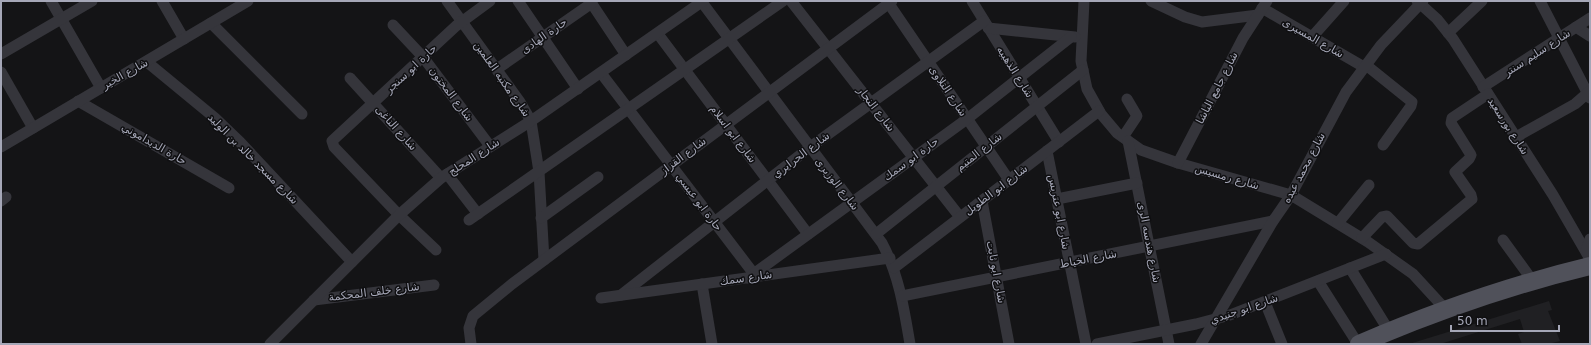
<svg xmlns="http://www.w3.org/2000/svg" width="1591" height="345" font-family="'DejaVu Sans',Cairo,sans-serif">
  <style>
    .built { fill: #202023 }
    .lines { fill: none; stroke-linecap: round; stroke-linejoin: round }
    .street { stroke: #35353b; stroke-width: 11 }
    .primary { stroke: #50515a; stroke-width: 18 }
    .labels { text-anchor: middle; dominant-baseline: central; stroke-width: 3; stroke-linejoin: round; paint-order: stroke }
    .street-label { font-size: 11px; fill: #a5a7b7; stroke: #0f0f11 }
  </style>
  <rect width="100%" height="100%" fill="#141416"/>
  <polygon class="built" points="1549,301 1552,310 1548,311 1560,341 1548,344 1522,344 1518,334 1524,332 1520,319 1440,344 1409,344"/>
  <g class="lines">
    <g class="street">
      <polyline points="51,1 101,88"/>
      <polyline points="162,1 184,39"/>
      <polyline points="447,1 520,102 531,121 539,172 544,260"/>
      <polyline points="518,1 578,89"/>
      <polyline points="590,1 626,55"/>
      <path d="M 701,1 L 882,243 C 899,275 904,309 910,344"/>
      <polyline points="791,1 960,217"/>
      <polyline points="887,1 1009,180"/>
      <polyline points="972,1 1059,142"/>
      <polyline points="1084,1 1081,61 1087,89 1101,114 1117,133 1141,150 1178,163 1291,195 1368,242 1413,274 1447,311"/>
      <polyline points="1151,1 1185,17 1202,22 1258,15"/>
      <polyline points="1417,1 1437,19 1453,39 1553,195 1590,259"/>
      <polyline points="1540,1 1590,98"/>
      <polyline points="1262,8 1364,67"/>
      <polyline points="211,23 302,114"/>
      <polyline points="393,25 423,57 490,146"/>
      <polyline points="1576,27 1590,36"/>
      <polyline points="988,28 1075,37"/>
      <polyline points="1448,33 1482,1"/>
      <polyline points="658,34 808,234"/>
      <polyline points="1312,37 1344,1"/>
      <polyline points="1,54 92,1"/>
      <polyline points="147,62 215,118 240,142 352,262"/>
      <polyline points="1366,65 1412,102 1411,106 1383,145"/>
      <polyline points="497,69 592,3"/>
      <polyline points="1,72 33,128"/>
      <polyline points="601,73 754,274"/>
      <polyline points="350,78 441,178"/>
      <polyline points="1483,87 1590,18"/>
      <polyline points="78,101 229,188"/>
      <polyline points="1123,137 1137,116 1127,99"/>
      <polyline points="1516,137 1575,104 1590,91"/>
      <polyline points="1128,141 1169,344"/>
      <polyline points="1,147 248,1"/>
      <polyline points="1047,151 1086,344"/>
      <polyline points="1178,163 1243,38 1267,1"/>
      <polyline points="447,174 478,214"/>
      <polyline points="1057,199 1137,183"/>
      <polyline points="1,201 6,197"/>
      <polyline points="982,201 1009,344"/>
      <polyline points="541,218 598,177"/>
      <polyline points="469,220 783,1"/>
      <polyline points="1338,223 1369,185"/>
      <polyline points="876,234 1083,70"/>
      <polyline points="1362,238 1382,217 1387,216 1413,243 1418,244 1472,199 1471,195 1455,172 1469,159 1471,155 1451,123 1452,118 1488,94"/>
      <polyline points="1503,240 1532,280"/>
      <polyline points="436,250 399,215 334,147 332,141 456,26 490,1"/>
      <polyline points="1586,251 1590,239"/>
      <polyline points="894,268 1099,111"/>
      <polyline points="1350,268 1389,331"/>
      <polyline points="748,278 967,119 1071,37"/>
      <polyline points="1318,281 1358,344"/>
      <polyline points="702,284 712,344"/>
      <polyline points="621,295 809,148 984,21"/>
      <polyline points="902,296 1273,221"/>
      <polyline points="601,298 890,258"/>
      <polyline points="314,300 434,285"/>
      <polyline points="1265,302 1282,344"/>
      <polyline points="270,344 399,215 441,178 531,121 703,1"/>
      <polyline points="471,344 469,328 473,316 512,284 892,1"/>
      <polyline points="1097,344 1196,324 1230,315 1386,254"/>
      <polyline points="1201,344 1273,221 1291,195 1346,92 1381,45 1423,1"/>
    </g>
    <path class="primary" d="M 1359,344 C 1434,312 1511,285 1590,266"/>
  </g>
  <g class="labels">
    <g class="street-label">
      <text transform="translate(544 36) rotate(-35)">حارة الهادى</text>
      <text transform="translate(1313 38) rotate(30)">شارع المسيرى</text>
      <text transform="translate(1537 53) rotate(-33)">شارع سليم سنتر</text>
      <text transform="translate(411 69) rotate(-43)">حارة ابو سنجر</text>
      <text transform="translate(1015 72) rotate(58)">شارع الذهبيه</text>
      <text transform="translate(125 74) rotate(-29)">شارع الخير</text>
      <text transform="translate(502 79) rotate(55)">شارع مكتبه العلمين</text>
      <text transform="translate(1217 88) rotate(-63)">شارع جامع الباشا</text>
      <text transform="translate(948 91) rotate(56)">شارع التلاوى</text>
      <text transform="translate(451 94) rotate(53)">شارع المختون</text>
      <text transform="translate(876 109) rotate(52)">شارع النجار</text>
      <text transform="translate(1508 126) rotate(57)">شارع بورسعيد</text>
      <text transform="translate(396 128) rotate(48)">شارع الناغى</text>
      <text transform="translate(733 134) rotate(53)">شارع ابو اسلام</text>
      <text transform="translate(154 144) rotate(30)">حارة الديداموني</text>
      <text transform="translate(979 152) rotate(-38)">شارع المتيم</text>
      <text transform="translate(801 155) rotate(-37)">شارع الحرايري</text>
      <text transform="translate(683 156) rotate(-37)">شارع القزاز</text>
      <text transform="translate(474 157) rotate(-33)">شارع المحلج</text>
      <text transform="translate(253 159) rotate(45)">شارع مسجد خالد بن الوليد</text>
      <text transform="translate(911 159) rotate(-36)">حارة ابو سمك</text>
      <text transform="translate(1304 168) rotate(-62)">شارع محمد عبده</text>
      <text transform="translate(1227 177) rotate(16)">شارع رمسيس</text>
      <text transform="translate(837 184) rotate(52)">شارع الوزيرى</text>
      <text transform="translate(996 190) rotate(-37)">شارع ابو الطويل</text>
      <text transform="translate(699 202) rotate(53)">حارة ابو عيسي</text>
      <text transform="translate(1059 212) rotate(79)">شارع ابو عتريس</text>
      <text transform="translate(1149 242) rotate(79)">شارع هندسه الرى</text>
      <text transform="translate(1088 259) rotate(-11)">شارع الخياط</text>
      <text transform="translate(996 272) rotate(79)">شارع ابو ثابت</text>
      <text transform="translate(746 278) rotate(-8)">شارع سمك</text>
      <text transform="translate(374 292) rotate(-7)">شارع خلف المحكمة</text>
      <text transform="translate(1244 309) rotate(-19)">شارع ابو جنيدي</text>
    </g>
  </g>
  <rect width="1591" height="345" fill="none" stroke="#a5a7b7" stroke-width="4"/>
  <path d="M1451 325v6h108v-6" fill="none" stroke="#a5a7b7" stroke-width="2"/>
  <text x="1457" y="325" font-size="12" fill="#a5a7b7" stroke="#0f0f11" stroke-width="3" paint-order="stroke">50 m</text>
</svg>
